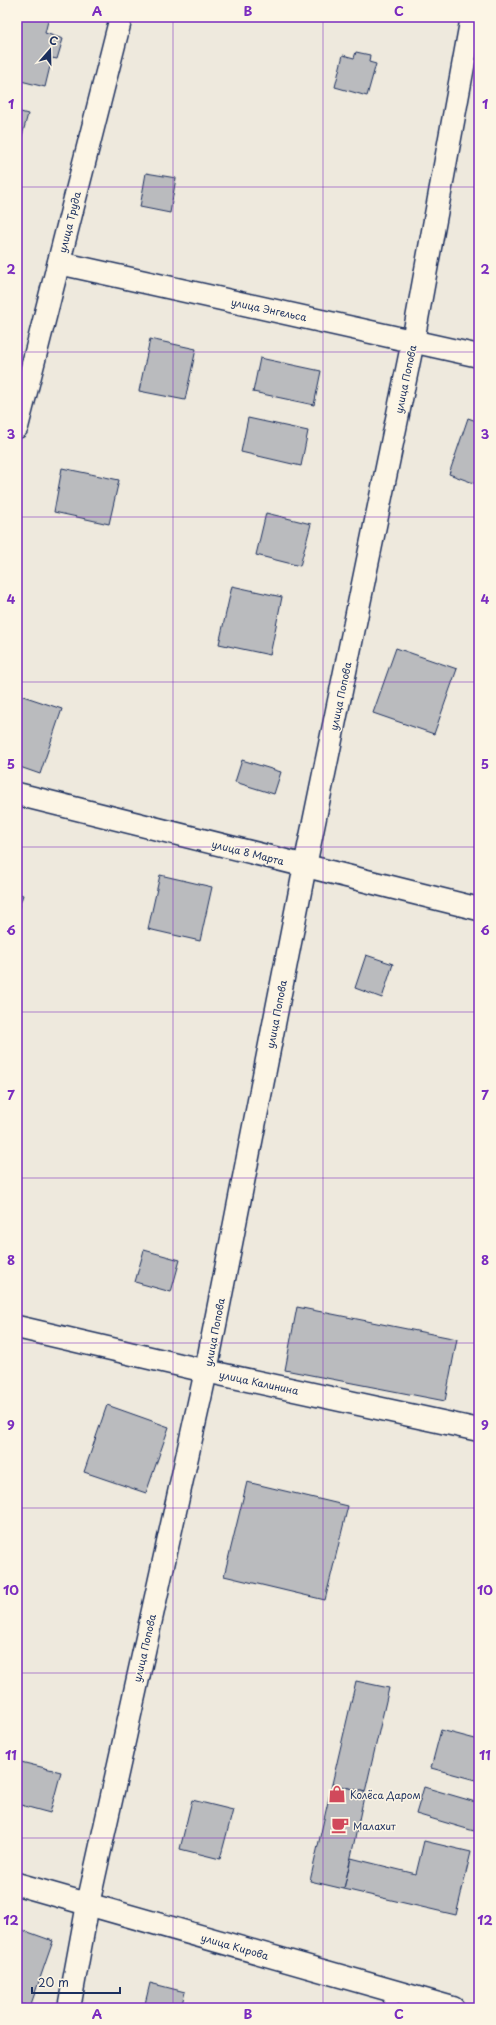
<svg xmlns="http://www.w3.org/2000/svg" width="496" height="2025" font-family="'Playpen Sans',sans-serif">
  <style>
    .building { fill: #babbbe; stroke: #1b2f5e }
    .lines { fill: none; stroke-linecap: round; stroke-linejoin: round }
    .service-casing { stroke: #1b2f5e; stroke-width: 16 }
    .minor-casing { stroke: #1b2f5e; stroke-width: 25 }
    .service { stroke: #fcf5e5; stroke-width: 13 }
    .minor { stroke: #fcf5e5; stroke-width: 22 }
    .grid { fill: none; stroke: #7b2cbf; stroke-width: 1; stroke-opacity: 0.55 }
    .labels { text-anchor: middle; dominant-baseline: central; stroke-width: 3; stroke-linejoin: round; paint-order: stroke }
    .street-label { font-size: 10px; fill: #1b2f5e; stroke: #fcf5e5 }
    .poi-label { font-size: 10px; fill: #1b2f5e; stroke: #fcf5e5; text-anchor: start }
    .neatline { fill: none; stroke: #7b2cbf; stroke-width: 1.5 }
    .grid-label { font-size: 13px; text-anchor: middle; font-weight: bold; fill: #7b2cbf }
  </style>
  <rect width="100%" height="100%" fill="#eee9dd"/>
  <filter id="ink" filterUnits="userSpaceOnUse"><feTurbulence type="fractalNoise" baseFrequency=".025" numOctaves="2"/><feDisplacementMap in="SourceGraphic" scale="8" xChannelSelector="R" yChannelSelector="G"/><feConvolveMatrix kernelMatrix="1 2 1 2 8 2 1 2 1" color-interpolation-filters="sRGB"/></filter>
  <g filter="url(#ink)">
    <g class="building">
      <polygon points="17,17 49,17 45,33 63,39 57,59 52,58 45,87 17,80"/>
      <polygon points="356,52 370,55 369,62 376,64 367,96 335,87 343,55 354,58"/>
      <polygon points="17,111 28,114 17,154"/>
      <polygon points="146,173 176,178 170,213 140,207"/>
      <polygon points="150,339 196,349 185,400 139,391"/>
      <polygon points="260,358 321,371 314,405 253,392"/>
      <polygon points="248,418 308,431 301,466 241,452"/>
      <polygon points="468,418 479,422 479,485 449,474"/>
      <polygon points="62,468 119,480 109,524 54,512"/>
      <polygon points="266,513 311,524 300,566 256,555"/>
      <polygon points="232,586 282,597 270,655 219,644"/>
      <polygon points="396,648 457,669 434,734 373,713"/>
      <polygon points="17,694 62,709 40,774 17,766"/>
      <polygon points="242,760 281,772 274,794 235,782"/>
      <polygon points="160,875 212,887 200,941 148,929"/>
      <polygon points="17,893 23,895 17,913"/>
      <polygon points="366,955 393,964 382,998 355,988"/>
      <polygon points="144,1250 180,1260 171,1292 135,1282"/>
      <polygon points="297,1307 457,1339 445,1401 285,1370"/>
      <polygon points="107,1405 169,1427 146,1493 84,1472"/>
      <polygon points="247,1482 348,1506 325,1600 224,1576"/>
      <polygon points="356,1681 389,1688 365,1792 332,1784"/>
      <polygon points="441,1730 479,1740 479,1781 431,1768"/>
      <polygon points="17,1761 61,1772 50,1813 17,1804"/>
      <polygon points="332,1784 365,1792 344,1889 310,1881"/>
      <polygon points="424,1787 479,1803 479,1816 474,1831 416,1814"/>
      <polygon points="192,1800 233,1810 220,1859 180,1849"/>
      <polygon points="424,1841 471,1852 456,1915 344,1889 351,1858 416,1874"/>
      <polygon points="17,1928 53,1941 30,2007 17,2002"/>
      <polygon points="150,1983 185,1992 181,2008 144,2008"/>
    </g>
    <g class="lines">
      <g class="service-casing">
        <polyline id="service" points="389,2008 394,1991"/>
      </g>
      <g class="minor-casing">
        <g id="minor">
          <polyline points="59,263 479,356"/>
          <polyline points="17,427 121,17"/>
          <polyline points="17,794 479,909"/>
          <polyline points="17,1327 206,1371 479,1430"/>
          <polyline points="17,1884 453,2008"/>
          <polyline points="69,2008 88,1904 206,1371 305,866 413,341 472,17"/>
        </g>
      </g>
      <use href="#service" class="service"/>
      <use href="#minor" class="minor"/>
    </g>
  </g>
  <path class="grid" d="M 173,17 L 173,2008M 323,17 L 323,2008M 17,187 L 479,187M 17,352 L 479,352M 17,517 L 479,517M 17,682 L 479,682M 17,847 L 479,847M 17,1012 L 479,1012M 17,1178 L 479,1178M 17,1343 L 479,1343M 17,1508 L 479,1508M 17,1673 L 479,1673M 17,1838 L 479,1838"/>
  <defs>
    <g id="shop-bare" transform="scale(1.38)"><path d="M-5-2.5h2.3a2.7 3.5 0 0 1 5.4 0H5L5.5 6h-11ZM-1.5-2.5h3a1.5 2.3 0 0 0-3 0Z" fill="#d1495b" stroke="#fcf5e5" stroke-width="2.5" paint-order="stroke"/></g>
    <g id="cafe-bare" transform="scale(1.38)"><path d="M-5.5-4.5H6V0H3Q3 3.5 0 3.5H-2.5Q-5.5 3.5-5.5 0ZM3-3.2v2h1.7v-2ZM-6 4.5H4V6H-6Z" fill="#d1495b" stroke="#fcf5e5" stroke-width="2.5" paint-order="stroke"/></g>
  </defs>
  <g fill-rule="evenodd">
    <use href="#shop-bare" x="337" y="1794"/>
    <use href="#cafe-bare" x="340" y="1825"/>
  </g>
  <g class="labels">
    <g class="street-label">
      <text transform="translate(69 222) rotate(-76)">улица Труда</text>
      <text transform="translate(269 309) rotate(12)">улица Энгельса</text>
      <text transform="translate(405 379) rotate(-78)">улица Попова</text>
      <text transform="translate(340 696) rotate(-78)">улица Попова</text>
      <text transform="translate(248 852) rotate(14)">улица 8 Марта</text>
      <text transform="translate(276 1014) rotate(-79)">улица Попова</text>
      <text transform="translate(214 1332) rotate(-79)">улица Попова</text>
      <text transform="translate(259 1382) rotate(12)">улица Калинина</text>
      <text transform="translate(144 1648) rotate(-77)">улица Попова</text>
      <text transform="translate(235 1946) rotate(16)">улица Кирова</text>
    </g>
    <g class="poi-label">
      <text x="350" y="1794">Колёса Даром</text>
      <text x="353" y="1825">Малахит</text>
    </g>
  </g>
  <rect width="496" height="2025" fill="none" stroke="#fcf5e5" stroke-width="44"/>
  <g transform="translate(50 50) rotate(20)" stroke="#fcf5e5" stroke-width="3" paint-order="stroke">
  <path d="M0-3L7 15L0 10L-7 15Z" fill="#1b2f5e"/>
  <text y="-6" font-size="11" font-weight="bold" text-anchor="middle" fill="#1b2f5e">С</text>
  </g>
  <path d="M32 1987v6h88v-6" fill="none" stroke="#1b2f5e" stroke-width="2"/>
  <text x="38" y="1987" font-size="12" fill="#1b2f5e" stroke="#fcf5e5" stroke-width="3" paint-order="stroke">20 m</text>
  <rect x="22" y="22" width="452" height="1981" class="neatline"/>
  <g class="grid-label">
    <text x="97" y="16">A</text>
    <text x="248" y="16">B</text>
    <text x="399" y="16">C</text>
    <text x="11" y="109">1</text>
    <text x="485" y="109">1</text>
    <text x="11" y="274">2</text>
    <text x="485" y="274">2</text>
    <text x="11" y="439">3</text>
    <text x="485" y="439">3</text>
    <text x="11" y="604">4</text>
    <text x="485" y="604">4</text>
    <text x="11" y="769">5</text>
    <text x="485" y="769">5</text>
    <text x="11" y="935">6</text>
    <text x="485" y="935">6</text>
    <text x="11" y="1100">7</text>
    <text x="485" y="1100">7</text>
    <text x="11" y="1265">8</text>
    <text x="485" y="1265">8</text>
    <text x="11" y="1430">9</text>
    <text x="485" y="1430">9</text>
    <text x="11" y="1595">10</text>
    <text x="485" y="1595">10</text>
    <text x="11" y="1760">11</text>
    <text x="485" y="1760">11</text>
    <text x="11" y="1925">12</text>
    <text x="485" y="1925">12</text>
    <text x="97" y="2019">A</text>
    <text x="248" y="2019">B</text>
    <text x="399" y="2019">C</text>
  </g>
</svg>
